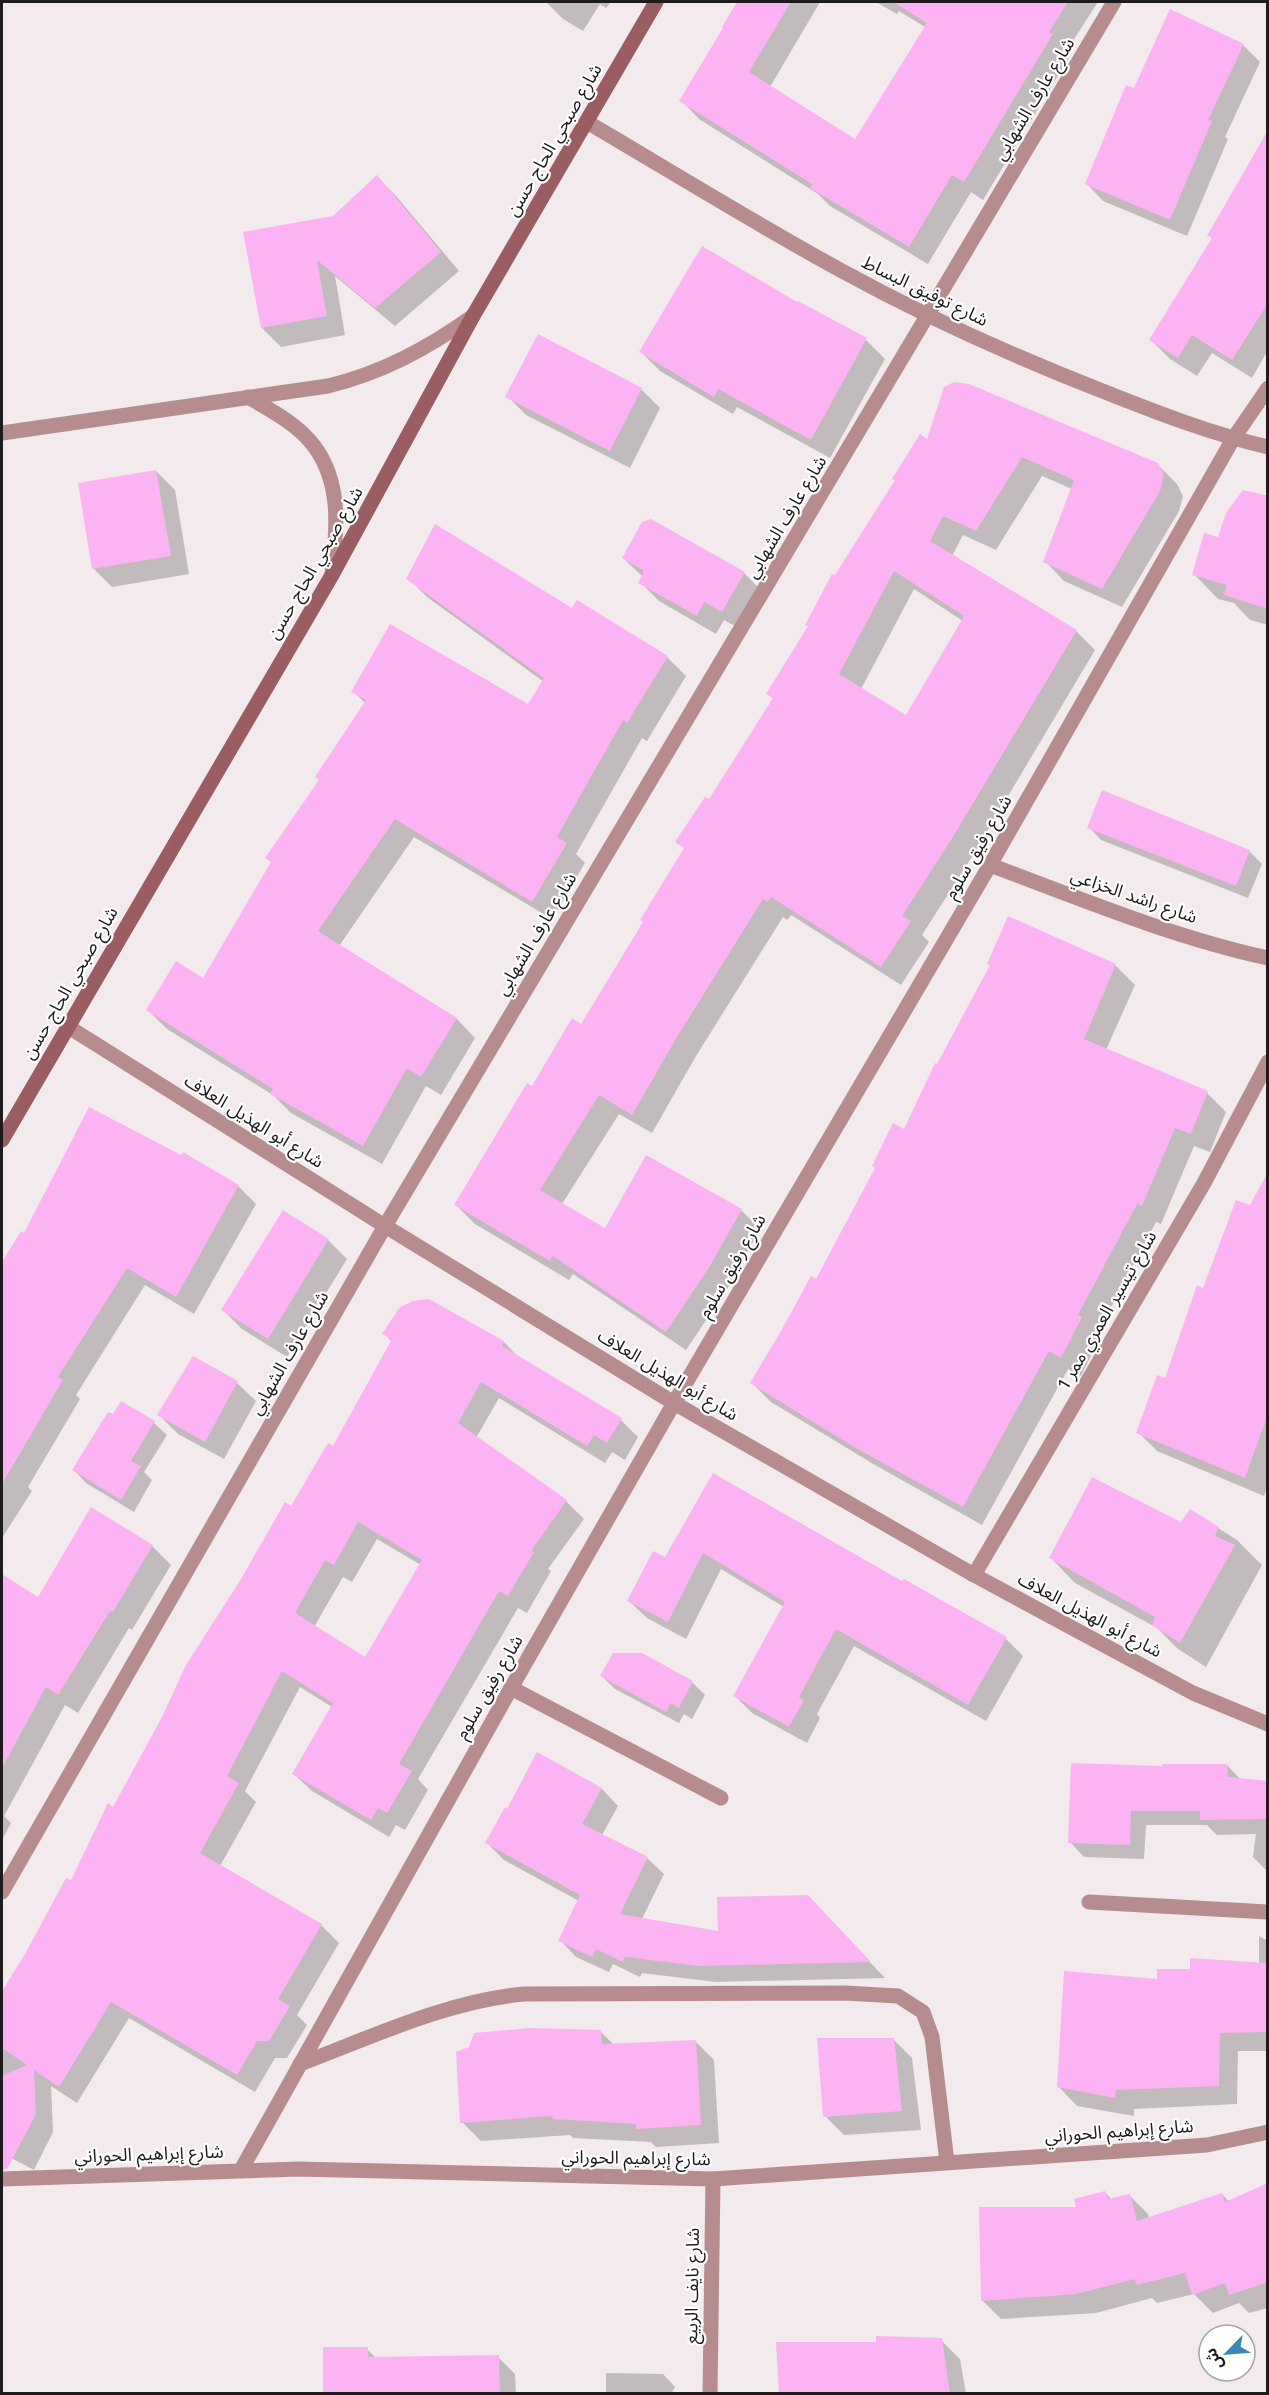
<svg xmlns="http://www.w3.org/2000/svg" width="1269" height="2395" font-family="'Fira Sans','Noto Sans Arabic',sans-serif">
  <style>
    .shadow { fill: #0003; fill-rule: evenodd }
    .building { fill: #fcb3f4; fill-rule: evenodd }
    .lines { fill: none; stroke-linecap: round; stroke-linejoin: round }
    .street { stroke: #b78c8e; stroke-width: 15 }
    .secondary { stroke: #9a5d62; stroke-width: 15 }
    .labels { text-anchor: middle; dominant-baseline: central; stroke-width: 4.5; stroke-linejoin: round; paint-order: stroke }
    .street-label { font-size: 18px; fill: #1e1b1c; stroke: #fff }
  </style>
  <rect width="100%" height="100%" fill="#f2eaed"/>
  <g class="shadow">
    <polygon points="546,2 611,2 606,8 600,4 583,31 563,19"/>
    <polygon points="739,2 820,2 770,87 856,141 925,27 899,11 897,14 876,2 1098,2 1067,50 1071,54 983,200 971,192 928,264 830,206 818,194 699,119 681,100"/>
    <polygon points="1243,45 1260,62 1225,137 1228,139 1187,236 1103,201 1087,184"/>
    <polygon points="1268,160 1268,350 1252,378 1212,353 1197,376 1170,359 1151,340 1213,240 1209,235"/>
    <polygon points="377,177 396,196 459,271 395,326 335,276 345,335 281,347 262,328 334,217"/>
    <polygon points="798,304 866,340 885,359 830,458 737,407 733,414 660,371 641,352"/>
    <polygon points="641,389 660,408 630,468 526,415 507,396"/>
    <path d="M 928,441 L 1157,464 L 1177,484 L 1183,496 L 1179,511 L 1122,607 L 1064,581 L 1045,561 L 1072,489 L 1042,476 L 996,550 L 963,535 L 952,556 L 1076,631 L 1095,650 L 970,860 L 922,935 L 929,942 L 901,985 L 791,915 L 787,920 L 783,917 L 696,1056 L 652,1133 L 619,1114 L 562,1204 L 606,1230 L 741,1210 L 760,1229 L 729,1286 L 686,1350 L 573,1274 L 569,1280 L 475,1224 L 455,1204 L 533,1088 L 581,1026 L 644,922 L 685,849 L 677,842 L 709,802 L 774,700 L 768,693 L 809,626 L 835,577 ZM 914,589 L 963,621 L 906,717 L 861,689 Z"/>
    <polygon points="156,471 175,490 189,574 112,587 93,568"/>
    <polygon points="1268,497 1268,625 1250,620 1234,603 1218,599 1194,574 1220,539"/>
    <polygon points="623,558 744,573 763,592 742,630 724,620 716,634 659,601 640,582 643,577"/>
    <polygon points="408,578 573,610 667,657 686,676 647,741 642,738 576,854 585,863 552,919 414,837 339,946 457,1019 475,1038 441,1095 426,1086 382,1164 291,1113 273,1095 167,1029 148,1010 204,980 366,704 353,691 528,706 544,682 427,597"/>
    <polygon points="1089,827 1249,851 1262,864 1248,898 1101,840"/>
    <polygon points="1009,918 1116,966 1135,985 1106,1050 1207,1093 1226,1112 1210,1152 1194,1146 1161,1224 1156,1222 1097,1334 1100,1337 1081,1376 1068,1369 982,1525 875,1465 771,1402 752,1383 817,1281 904,1131 991,966"/>
    <polygon points="1268,1175 1268,1486 1264,1496 1157,1451 1138,1432 1166,1380 1203,1290"/>
    <polygon points="238,1186 256,1204 194,1314 145,1285 76,1395 80,1399 28,1487 32,1491 2,1538 2,1265 22,1233 24,1235"/>
    <polygon points="283,1213 328,1240 347,1259 287,1357 242,1329 223,1310"/>
    <path d="M 429,1300 L 504,1342 L 519,1358 L 621,1420 L 638,1437 L 625,1460 L 612,1452 L 605,1463 L 499,1398 L 476,1438 L 566,1501 L 584,1519 L 548,1569 L 551,1571 L 527,1613 L 518,1608 L 418,1779 L 428,1790 L 405,1830 L 396,1825 L 389,1837 L 312,1791 L 294,1774 L 332,1707 L 300,1687 L 245,1791 L 256,1802 L 220,1866 L 321,1925 L 339,1943 L 297,2015 L 307,2025 L 287,2058 L 275,2058 L 255,2092 L 129,2018 L 77,2103 L 51,2086 L 53,2132 L 34,2170 L 11,2158 L 3,2171 L 2,2171 L 2,1994 L 71,1882 L 292,1508 L 333,1448 L 392,1342 L 384,1333 ZM 377,1539 L 421,1565 L 366,1659 L 314,1627 L 343,1577 L 352,1582 Z"/>
    <polygon points="194,1358 237,1383 256,1401 224,1459 178,1434 159,1415"/>
    <polygon points="121,1403 154,1423 167,1435 144,1472 152,1480 134,1512 86,1483 74,1470"/>
    <polygon points="713,1475 903,1583 1006,1639 1023,1656 986,1721 854,1646 817,1714 820,1718 807,1743 752,1713 735,1696 784,1607 721,1569 686,1639 647,1618 629,1601 665,1559"/>
    <polygon points="91,1510 152,1546 171,1565 132,1630 129,1628 78,1713 65,1705 4,1816 11,1823 2,1840 2,1576 38,1599"/>
    <polygon points="1191,1511 1237,1540 1262,1565 1206,1667 1178,1649 1157,1628 1075,1583 1051,1558 1181,1524"/>
    <polygon points="602,1676 692,1682 705,1695 692,1719 684,1714 679,1723 615,1689"/>
    <polygon points="538,1754 602,1789 618,1806 602,1835 647,1858 664,1874 642,1919 720,1933 824,1914 885,1978 716,1982 642,1973 640,1977 613,1964 609,1972 576,1957 560,1940 579,1901 504,1860 487,1843 508,1811"/>
    <polygon points="1227,1765 1241,1780 1268,1783 1268,1872 1253,1857 1256,1834 1217,1835 1207,1825 1146,1825 1144,1859 1084,1857 1070,1842 1163,1768"/>
    <polygon points="1259,1936 1268,1941 1268,2051 1238,2051 1237,2104 1134,2109 1134,2116 1077,2106 1058,2086 1158,1980 1192,1971 1259,1964"/>
    <polygon points="600,2031 614,2045 695,2041 714,2060 719,2143 656,2147 651,2142 573,2138 570,2135 481,2141 462,2122"/>
    <polygon points="893,2039 912,2058 921,2130 844,2135 825,2116"/>
    <polygon points="1268,2185 1268,2308 1249,2313 1239,2303 1213,2313 1194,2294 1157,2303 1152,2298 1096,2313 1001,2319 982,2300 1078,2208 1105,2192 1112,2200 1129,2195 1148,2214 1149,2218 1222,2194 1229,2202"/>
    <polygon points="941,2340 960,2359 966,2394 781,2394 878,2344"/>
    <polygon points="367,2349 377,2359 498,2357 515,2374 516,2394 324,2394"/>
    <polygon points="606,2373 663,2374 675,2387 671,2394 606,2394"/>
  </g>
  <g class="building">
    <polygon points="737,2 791,2 749,72 855,139 927,23 893,2 1068,2 1049,32 1053,34 964,182 952,175 909,247 810,188 812,184 679,101 723,28 722,27"/>
    <polygon points="1170,9 1244,44 1208,120 1212,121 1170,220 1085,184 1126,85 1134,88"/>
    <polygon points="1268,130 1268,303 1232,360 1192,335 1178,358 1149,340 1212,238 1207,236"/>
    <polygon points="377,175 441,252 375,308 317,260 327,316 261,328 243,232 333,216"/>
    <polygon points="702,246 797,302 798,301 867,338 811,440 718,389 714,397 639,352"/>
    <polygon points="538,334 642,388 610,451 505,397"/>
    <path d="M 954,382 L 969,384 L 1158,463 L 1164,475 L 1160,491 L 1102,589 L 1043,562 L 1074,480 L 1022,457 L 976,531 L 943,516 L 930,541 L 1077,630 L 951,840 L 902,916 L 911,921 L 881,967 L 771,897 L 767,902 L 763,899 L 677,1037 L 632,1115 L 599,1095 L 540,1190 L 605,1228 L 646,1155 L 742,1209 L 710,1266 L 666,1332 L 553,1256 L 550,1261 L 454,1205 L 527,1083 L 532,1086 L 572,1018 L 581,1024 L 643,922 L 640,920 L 684,848 L 675,842 L 705,797 L 709,799 L 773,698 L 766,694 L 808,626 L 805,625 L 832,574 L 835,575 L 895,480 L 892,479 L 920,434 L 927,439 L 944,387 ZM 894,571 L 964,616 L 906,715 L 839,674 Z"/>
    <polygon points="156,470 171,556 92,569 78,483"/>
    <polygon points="1243,490 1268,496 1268,609 1224,595 1227,585 1192,575 1204,533 1218,537 1226,513"/>
    <polygon points="651,519 745,572 722,612 704,602 697,616 638,583 644,571 622,558 642,522"/>
    <polygon points="435,524 572,608 577,600 668,656 627,723 623,720 557,837 567,843 532,902 395,819 318,931 457,1018 421,1077 407,1068 363,1146 270,1094 273,1089 146,1010 176,961 203,978 271,862 265,858 319,780 315,777 366,700 351,692 390,624 528,704 544,678 406,579"/>
    <polygon points="1102,790 1250,850 1236,886 1087,828"/>
    <polygon points="1008,916 1116,964 1084,1039 1208,1091 1191,1134 1175,1128 1142,1206 1137,1204 1078,1315 1082,1317 1061,1358 1049,1351 963,1507 854,1447 750,1383 781,1331 811,1276 816,1279 875,1168 872,1166 893,1123 904,1129 935,1063 937,1064 990,965 987,964"/>
    <polygon points="89,1107 181,1155 183,1152 239,1185 176,1297 127,1268 58,1377 63,1380 2,1484 2,1262 21,1231 24,1233"/>
    <polygon points="1268,1172 1268,1414 1245,1478 1136,1433 1157,1375 1165,1378 1197,1285 1203,1288 1236,1200 1250,1205"/>
    <polygon points="283,1210 329,1239 268,1339 221,1310"/>
    <path d="M 429,1299 L 504,1341 L 502,1346 L 622,1418 L 607,1443 L 594,1435 L 587,1446 L 481,1382 L 458,1423 L 567,1500 L 531,1551 L 534,1552 L 508,1596 L 499,1591 L 399,1764 L 412,1771 L 387,1813 L 378,1808 L 371,1820 L 292,1774 L 333,1703 L 282,1671 L 227,1776 L 239,1783 L 200,1853 L 322,1924 L 278,1999 L 290,2006 L 269,2041 L 257,2041 L 237,2075 L 111,2002 L 59,2087 L 34,2070 L 36,2114 L 7,2169 L 2,2169 L 2,2076 L 27,2065 L 2,2048 L 2,1991 L 25,1954 L 66,1878 L 71,1880 L 108,1803 L 113,1807 L 162,1717 L 186,1665 L 241,1579 L 285,1502 L 291,1506 L 328,1443 L 333,1446 L 392,1339 L 382,1334 L 400,1307 L 413,1301 ZM 358,1522 L 422,1560 L 365,1657 L 295,1613 L 325,1560 L 334,1565 Z"/>
    <polygon points="193,1356 238,1381 205,1442 157,1415"/>
    <polygon points="121,1401 155,1421 131,1461 141,1466 121,1500 72,1470 108,1412 113,1414"/>
    <polygon points="713,1473 902,1581 904,1579 1007,1637 968,1705 836,1629 799,1697 804,1700 789,1727 733,1696 785,1602 703,1553 668,1622 627,1601 653,1551 665,1557"/>
    <polygon points="1092,1477 1181,1522 1190,1509 1219,1527 1215,1536 1235,1545 1180,1643 1152,1625 1155,1617 1049,1558"/>
    <polygon points="91,1507 153,1545 113,1612 110,1611 58,1695 46,1687 2,1768 2,1574 38,1597"/>
    <polygon points="613,1653 642,1653 693,1681 679,1708 671,1703 666,1712 600,1676"/>
    <polygon points="537,1752 602,1788 582,1824 648,1857 620,1914 718,1931 717,1897 808,1895 871,1962 699,1966 625,1957 623,1962 596,1949 592,1957 558,1941 580,1895 485,1843 505,1807 507,1809"/>
    <polygon points="1071,1763 1162,1766 1162,1764 1227,1764 1228,1777 1268,1781 1268,1819 1200,1820 1200,1811 1131,1811 1130,1845 1068,1843"/>
    <polygon points="1190,1958 1268,1963 1268,2032 1220,2033 1219,2086 1116,2090 1115,2098 1057,2087 1064,1971 1157,1979 1157,1969 1190,1969"/>
    <polygon points="530,2028 601,2030 602,2044 696,2040 701,2125 636,2129 636,2124 553,2119 552,2116 460,2123 456,2052 469,2047 474,2033"/>
    <polygon points="817,2038 894,2038 902,2111 823,2117"/>
    <polygon points="1268,2183 1268,2282 1229,2295 1225,2283 1192,2295 1185,2273 1137,2285 1135,2279 1076,2294 981,2301 979,2207 1076,2207 1074,2199 1105,2191 1108,2199 1130,2194 1137,2221 1222,2193 1225,2202"/>
    <polygon points="876,2336 942,2338 950,2394 779,2394 776,2342 876,2342"/>
    <polygon points="323,2347 368,2347 368,2357 499,2355 500,2394 323,2394"/>
  </g>
  <g class="lines">
    <g class="street">
      <path d="M 587,122 C 672,172 756,224 842,271 C 926,317 1015,357 1105,392 C 1158,413 1212,434 1268,447"/>
      <path d="M 248,397 C 270,410 298,424 314,446 C 342,483 337,531 332,574"/>
      <path d="M 2,433 L 328,386 C 382,373 428,348 473,316"/>
      <path d="M 990,865 C 1081,899 1172,937 1268,958"/>
      <polyline points="67,1026 385,1226 674,1403 974,1575 1193,1693 1268,1724"/>
      <polyline points="974,1575 1204,1183 1268,1062"/>
      <polyline points="511,1688 721,1798"/>
      <polyline points="2,1892 385,1226 1114,2"/>
      <polyline points="1089,1902 1268,1912"/>
      <path d="M 300,2064 C 372,2037 447,2001 524,1994 L 845,1993 L 898,1996 L 923,2012 L 932,2037 L 947,2162"/>
      <polyline points="241,2170 511,1688 674,1403 990,865 1233,439 1268,388"/>
      <polyline points="2,2179 298,2169 713,2179 1207,2145 1268,2132"/>
      <polyline points="710,2394 713,2179"/>
    </g>
    <polyline class="secondary" points="2,1140 332,575 473,316 656,2"/>
  </g>
  <g class="labels">
    <g class="street-label">
      <text transform="translate(1034 99) rotate(-59)">شارع عارف الشهابي</text>
      <text transform="translate(554 140) rotate(-60)">شارع صبحي الحاج حسن</text>
      <text transform="translate(925 291) rotate(26)">شارع توفيق البساط</text>
      <text transform="translate(786 517) rotate(-59)">شارع عارف الشهابي</text>
      <text transform="translate(315 563) rotate(-60)">شارع صبحي الحاج حسن</text>
      <text transform="translate(978 847) rotate(-60)">شارع رفيق سلوم</text>
      <text transform="translate(1134 896) rotate(19)">شارع راشد الخزاعي</text>
      <text transform="translate(536 934) rotate(-59)">شارع عارف الشهابي</text>
      <text transform="translate(70 983) rotate(-60)">شارع صبحي الحاج حسن</text>
      <text transform="translate(254 1121) rotate(32)">شارع أبو الهذيل العلاف</text>
      <text transform="translate(732 1266) rotate(-60)">شارع رفيق سلوم</text>
      <text transform="translate(1107 1310) rotate(-60)">شارع تيسير العمري ممر 1</text>
      <text transform="translate(289 1353) rotate(-60)">شارع عارف الشهابي</text>
      <text transform="translate(668 1375) rotate(31)">شارع أبو الهذيل العلاف</text>
      <text transform="translate(1090 1615) rotate(28)">شارع أبو الهذيل العلاف</text>
      <text transform="translate(489 1687) rotate(-60)">شارع رفيق سلوم</text>
      <text transform="translate(1119 2131) rotate(-4)">شارع إبراهيم الحوراني</text>
      <text transform="translate(149 2154) rotate(-2)">شارع إبراهيم الحوراني</text>
      <text transform="translate(636 2158) rotate(1)">شارع إبراهيم الحوراني</text>
      <text transform="translate(692 2286) rotate(-89)">شارع نايف الربيع</text>
    </g>
  </g>
  <rect width="1269" height="2395" fill="none" stroke="#1e1b1c" stroke-width="6"/>
  <g transform="translate(1227 2353) rotate(245)"><circle r="28" fill="#ffffff" stroke="#a5a4a4" stroke-width="1.5"/>
  <path d="M0-4.5L10 22L0 15L-10 22Z" fill="#3b87ba"/>
  <text y="-9" font-size="16" font-weight="bold" text-anchor="middle" fill="#1e1b1c">ش</text>
  </g>
</svg>
